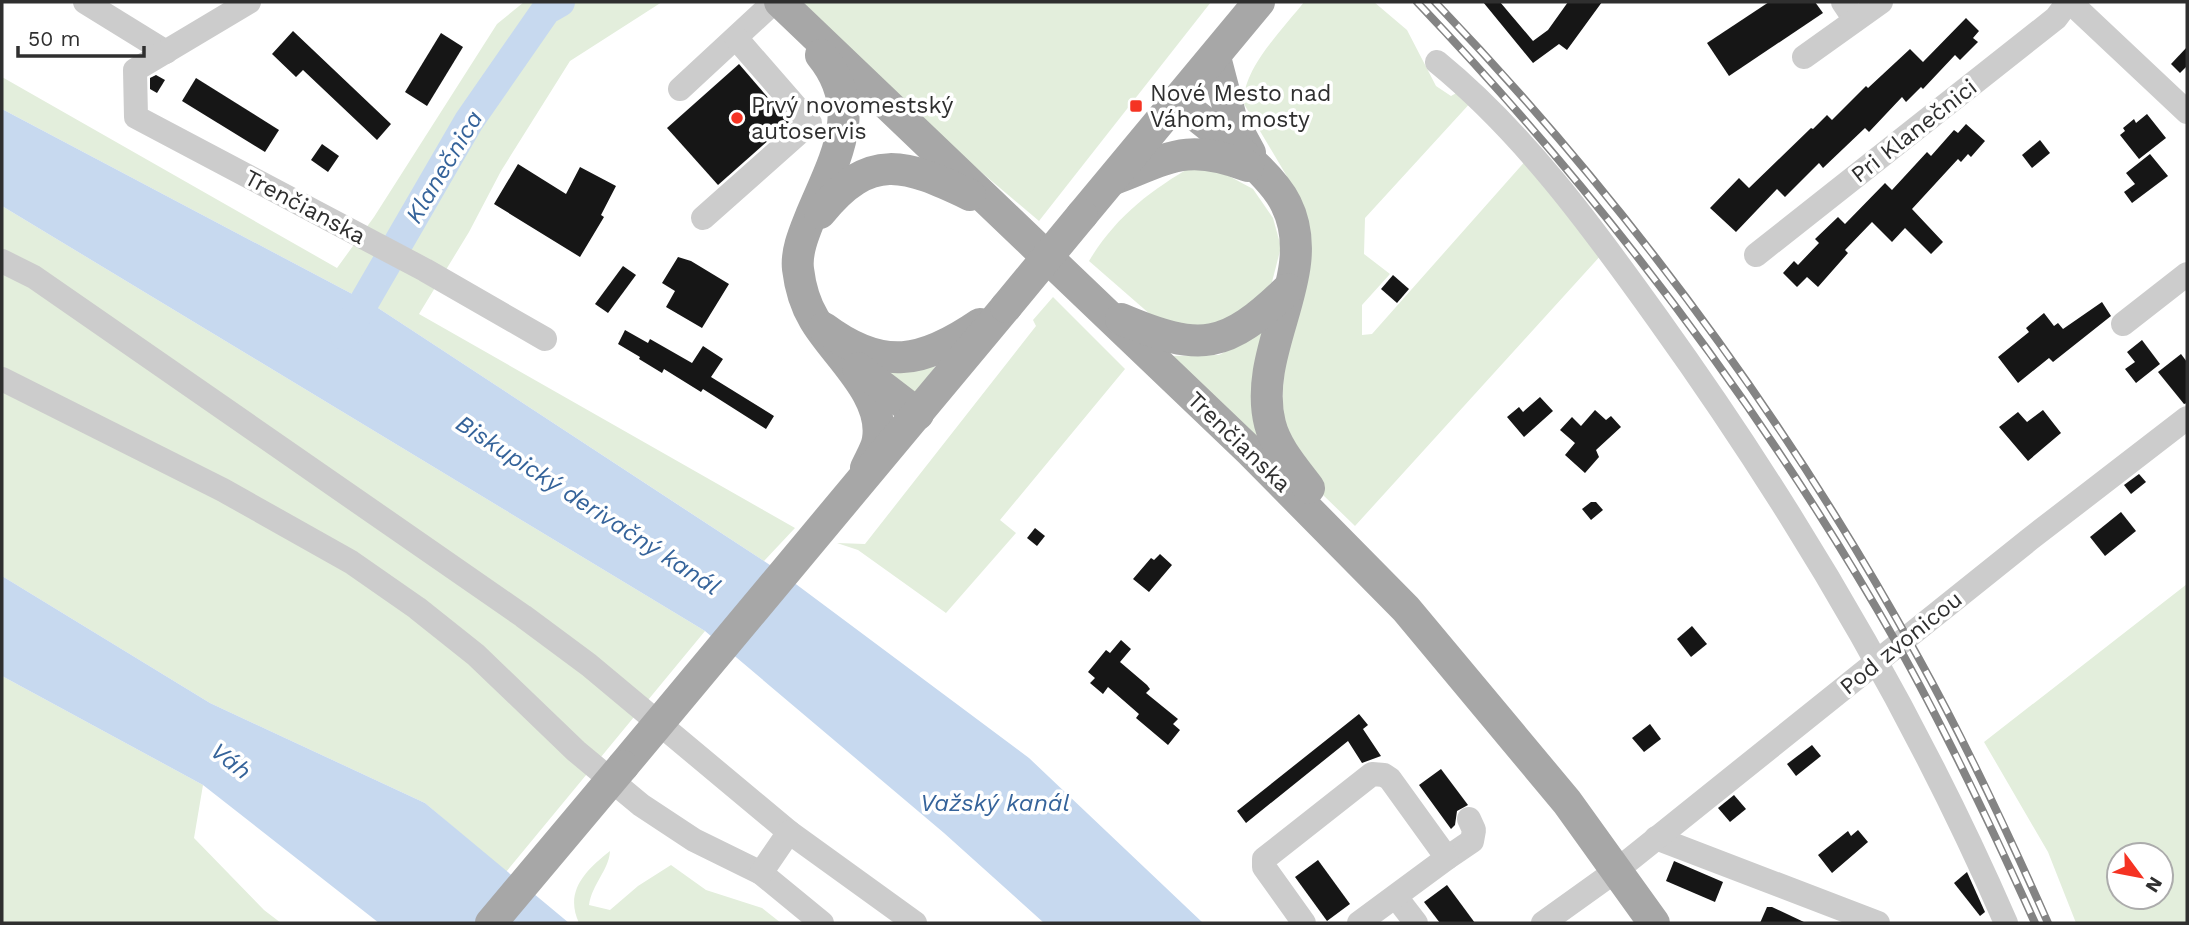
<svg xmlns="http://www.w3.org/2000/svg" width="2189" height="925" font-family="'Work Sans',sans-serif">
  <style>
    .green { fill: #e3eedc; fill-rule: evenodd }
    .water { fill: #c7d9ef }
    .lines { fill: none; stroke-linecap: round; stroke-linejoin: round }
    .river { stroke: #c7d9ef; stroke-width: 30 }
    .building { fill: #161616 }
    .minor { stroke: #ccc; stroke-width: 24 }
    .major { stroke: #a7a7a7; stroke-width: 32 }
    .rail-casing { stroke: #848484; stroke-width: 8 }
    .rail { stroke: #fff; stroke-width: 5; stroke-dasharray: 16; stroke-linecap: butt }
    .major-bridge { stroke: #a7a7a7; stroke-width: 32 }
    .poi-dot { fill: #f53323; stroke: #fff; stroke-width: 2.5 }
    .labels { text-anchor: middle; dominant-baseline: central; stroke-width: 7; stroke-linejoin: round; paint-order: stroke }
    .poi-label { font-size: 23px; fill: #2f2f2f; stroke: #fff; text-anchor: start }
    .street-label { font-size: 23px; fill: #2f2f2f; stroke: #fff }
    .water-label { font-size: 24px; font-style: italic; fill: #35639a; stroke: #fff }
  </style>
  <rect width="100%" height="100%" fill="#fff"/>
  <g class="green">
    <polygon points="524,2 662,2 570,61 501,171 469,232 419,314 795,528 764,561 375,306 2,109 2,77 337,268 374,217 497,24"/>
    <polygon points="803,2 1211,2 1039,221 949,145"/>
    <path d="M 1304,2 L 1374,2 L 1407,30 L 1436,86 L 1451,96 L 1460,91 L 1473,100 L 1365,218 L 1364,254 L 1390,274 L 1362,305 L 1362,335 L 1372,334 L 1528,158 L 1603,253 L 1355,526 L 1321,493 L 1280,437 L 1295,190 L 1244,104 C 1241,70 1284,28 1304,2 Z"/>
    <path d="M 1194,165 L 1227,175 L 1253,189 L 1273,218 L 1281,247 L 1272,282 L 1238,320 L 1200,330 L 1159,322 L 1089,261 C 1116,216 1150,191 1194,165 Z"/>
    <polygon points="2,206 705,631 506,872 425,803 210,703 2,576"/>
    <polygon points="1053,297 1125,369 1000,520 1016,533 946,613 858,550 837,543 865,544 1036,326 1033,320"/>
    <polygon points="1263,332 1258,438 1170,356 1219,355"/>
    <polygon points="935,367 915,393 880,369 933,366"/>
    <path d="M 2187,584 L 2187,923 L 2076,923 L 2048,852 L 1984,742 ZM 2119,855 L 2161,855 L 2161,897 L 2119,897 Z"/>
    <polygon points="2,676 203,785 194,838 264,910 281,923 2,923"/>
    <path d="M 610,851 C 609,870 592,884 589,905 L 610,910 L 638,886 L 671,865 L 706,890 L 762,908 L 781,923 L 579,923 C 564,891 586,870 610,851 Z"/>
  </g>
  <g class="water">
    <polygon points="2,109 375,306 773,567 1029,758 1203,923 1044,923 944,833 705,631 2,206"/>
    <polygon points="2,576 210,703 425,803 569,923 379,923 203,785 2,676"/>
  </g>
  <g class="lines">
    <polyline class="river" points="345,335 469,121 546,10 560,2"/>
  </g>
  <g class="building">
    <polygon points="1483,2 1500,2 1533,41 1548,30 1568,2 1602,2 1567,50 1559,44 1533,63"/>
    <polygon points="1769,2 1815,2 1823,13 1729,76 1707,43"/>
    <polygon points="1966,18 1979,31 1973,38 1978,42 1960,60 1955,55 1923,89 1921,87 1906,102 1902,97 1869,132 1865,128 1823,168 1819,163 1785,197 1777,189 1736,232 1710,208 1739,178 1749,188 1811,128 1813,129 1827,115 1832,120 1866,86 1868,88 1910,49 1923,62"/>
    <polygon points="293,31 391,124 377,140 303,70 296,77 272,54"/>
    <polygon points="441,33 463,47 427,106 405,92"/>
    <polygon points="2187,47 2187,66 2180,73 2171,64"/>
    <polygon points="739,64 789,122 718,185 667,128"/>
    <polygon points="156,75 165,80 157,93 150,89 150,78"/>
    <polygon points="196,78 279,130 265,152 182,101"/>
    <polygon points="2147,114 2166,138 2139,159 2120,135 2125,131 2123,128 2134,119 2136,123"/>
    <polygon points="1966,124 1985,141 1971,157 1968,154 1961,162 1958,159 1912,209 1943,242 1931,254 1905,228 1892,242 1872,222 1845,250 1848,253 1818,287 1807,277 1797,287 1783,273 1794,261 1798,265 1819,243 1815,239 1838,217 1845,224 1885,183 1892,190 1927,152 1931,156 1954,130 1958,133"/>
    <polygon points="2040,140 2050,153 2032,168 2022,155"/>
    <polygon points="322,144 339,156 328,172 311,160"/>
    <polygon points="2150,154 2168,176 2132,203 2124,192 2135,184 2126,173"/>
    <polygon points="518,164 566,194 580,167 616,186 601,215 604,217 580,257 494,204"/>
    <polygon points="678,257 691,261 729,284 702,328 666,307 675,291 662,283"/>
    <polygon points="623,266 636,275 608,313 595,304"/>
    <polygon points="1393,275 1409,289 1397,303 1381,289"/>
    <polygon points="2102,302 2111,316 2053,362 2049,358 2018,383 1998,357 2029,332 2026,328 2044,313 2054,326 2058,323 2063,329"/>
    <polygon points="625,330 648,343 650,339 692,363 703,346 723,359 711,377 774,416 766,429 703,389 701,392 664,369 662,373 639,359 640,357 618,344"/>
    <polygon points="2142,340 2160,364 2136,383 2125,369 2135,362 2127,352"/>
    <polygon points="2181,354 2187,362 2187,403 2184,404 2158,372"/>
    <polygon points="1540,397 1553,411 1524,437 1507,417 1519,407 1523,412"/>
    <polygon points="1595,410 1606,420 1611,416 1621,427 1596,450 1599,457 1585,473 1565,455 1575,443 1560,430 1572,417 1581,426"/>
    <polygon points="2043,410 2061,433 2028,461 1999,427 2018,412 2027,422"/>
    <polygon points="2139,474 2146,482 2131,494 2124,485"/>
    <polygon points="1591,502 1596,502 1603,510 1591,520 1582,509"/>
    <polygon points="2121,512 2136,531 2105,556 2090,537"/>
    <polygon points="1035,528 1045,536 1037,546 1027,538"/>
    <polygon points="1160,554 1172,565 1149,592 1133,579 1151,558 1154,560"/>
    <polygon points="1692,626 1707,644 1691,657 1677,639"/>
    <polygon points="1121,640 1131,649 1120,662 1147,685 1150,689 1146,693 1178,719 1173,724 1180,730 1168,745 1136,718 1139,714 1108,687 1103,694 1090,683 1095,678 1088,672 1106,650 1110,653"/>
    <polygon points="1359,714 1368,725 1363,729 1381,756 1362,763 1348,741 1246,823 1237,811"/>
    <polygon points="1650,724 1661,739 1644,752 1632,738"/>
    <polygon points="1812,745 1821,756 1796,776 1787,764"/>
    <polygon points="1441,769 1468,805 1457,811 1455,825 1451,829 1419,785"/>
    <polygon points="1734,795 1746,809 1730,822 1718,808"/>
    <polygon points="1858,830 1868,842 1832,873 1818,855 1848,831 1851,836"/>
    <polygon points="1318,860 1350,904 1327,921 1295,877"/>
    <polygon points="1674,861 1723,882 1715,902 1666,881"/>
    <polygon points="1967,872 1985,912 1980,916 1954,883"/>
    <polygon points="1447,885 1475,923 1440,923 1424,902"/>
    <polygon points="1767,907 1772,907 1806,923 1760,923"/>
  </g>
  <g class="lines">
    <g class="minor">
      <polyline points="85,2 166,52"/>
      <polyline points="249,2 135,70 136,117 425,270 545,339"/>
      <polyline points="1843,2 1855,20"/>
      <polyline points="2070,2 2187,112"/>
      <polyline points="1804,57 1881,2"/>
      <path d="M 1437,62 C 1524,133 1593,228 1658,319 C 1795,510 1912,707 2006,923"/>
      <polyline points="680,89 774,2"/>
      <polyline points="703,218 810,123 736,38"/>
      <polyline points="1756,255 2056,18 2068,2"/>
      <polyline points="2,261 34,277 523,616 589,665 789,832 915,923"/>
      <polyline points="2123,324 2187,274"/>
      <polyline points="2,379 223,490 351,562 417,608 476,655 576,751 641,805 694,840 761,873 822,923"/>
      <polyline points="1656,838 1878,923"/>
      <polyline points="1447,858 1472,841 1474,830 1469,819"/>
      <polyline points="761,873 789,832"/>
      <polyline points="1396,897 1416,923"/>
      <polyline points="1304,923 1264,867 1264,859 1372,774 1384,775 1390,779 1447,858 1359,923"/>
      <polyline points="1543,923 1617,870 2030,539 2187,418"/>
    </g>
    <g class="major">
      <polyline points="780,2 1251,452 1406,609 1567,802 1654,923"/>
      <path d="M 821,55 C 866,110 834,160 810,218 C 804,233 796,252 798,269 C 800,286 805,304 814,319 C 834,354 885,394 878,439 C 877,448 870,459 866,468"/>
      <polyline points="1215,57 1231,118 1250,153"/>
      <path d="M 1178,101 C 1209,127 1269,169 1286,204 C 1321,274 1251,349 1270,424 C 1276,448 1294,468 1309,488"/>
      <path d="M 1114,179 C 1171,157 1187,143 1248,166"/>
      <path d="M 820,213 C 870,151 905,164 970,195"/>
      <polyline points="1082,215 1259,2"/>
      <path d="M 1121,319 C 1201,353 1226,349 1288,289"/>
      <path d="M 824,328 C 883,372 923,363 980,324"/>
      <polyline points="858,368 918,414"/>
      <polyline points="623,766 1006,307"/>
    </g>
    <g class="rail-casing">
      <g id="rail">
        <path d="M 1417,2 C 1601,195 1764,410 1896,642 C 1947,733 1992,828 2035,923"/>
        <path d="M 1435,2 C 1623,198 1787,419 1918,657 C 1966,743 2008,833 2048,923"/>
      </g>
    </g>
    <use href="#rail" class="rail"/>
    <g class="major-bridge">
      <polyline points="1006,307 1082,215"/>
      <polyline points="491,923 623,766"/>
    </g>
  </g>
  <g class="poi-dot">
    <rect x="1129" y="99" width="14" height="14" rx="3.5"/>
    <circle cx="737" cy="118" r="7"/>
  </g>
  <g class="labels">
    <g class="poi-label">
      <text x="1150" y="93">Nové Mesto nad<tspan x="1150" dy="26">Váhom, mosty</tspan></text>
      <text x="751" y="105">Prvý novomestský<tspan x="751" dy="26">autoservis</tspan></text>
    </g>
    <g class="street-label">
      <text transform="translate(1914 131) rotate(-38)">Pri Klanečnici</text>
      <text transform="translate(305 207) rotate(28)">Trenčianska</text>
      <text transform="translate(1239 442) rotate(44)">Trenčianska</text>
      <text transform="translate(1901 643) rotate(-39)">Pod zvonicou</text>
    </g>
    <g class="water-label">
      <text transform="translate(444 167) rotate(-59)">Klanečnica</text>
      <text transform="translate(588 505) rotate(33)">Biskupický derivačný kanál</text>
      <text transform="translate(231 761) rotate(38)">Váh</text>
      <text x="995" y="803">Važský kanál</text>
    </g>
  </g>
  <rect width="2189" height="925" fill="none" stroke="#2f2f2f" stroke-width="7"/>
  <g transform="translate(2140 876) rotate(122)"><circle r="33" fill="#ffffff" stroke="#acacac" stroke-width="2"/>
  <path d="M0-5L12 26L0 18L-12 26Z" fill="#f53323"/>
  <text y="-10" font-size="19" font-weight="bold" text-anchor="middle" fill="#2f2f2f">N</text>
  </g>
  <path d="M18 46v10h126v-10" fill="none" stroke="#2f2f2f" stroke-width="3.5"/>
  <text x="28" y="46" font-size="21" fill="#2f2f2f" stroke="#ffffff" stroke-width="5" paint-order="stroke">50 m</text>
</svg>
